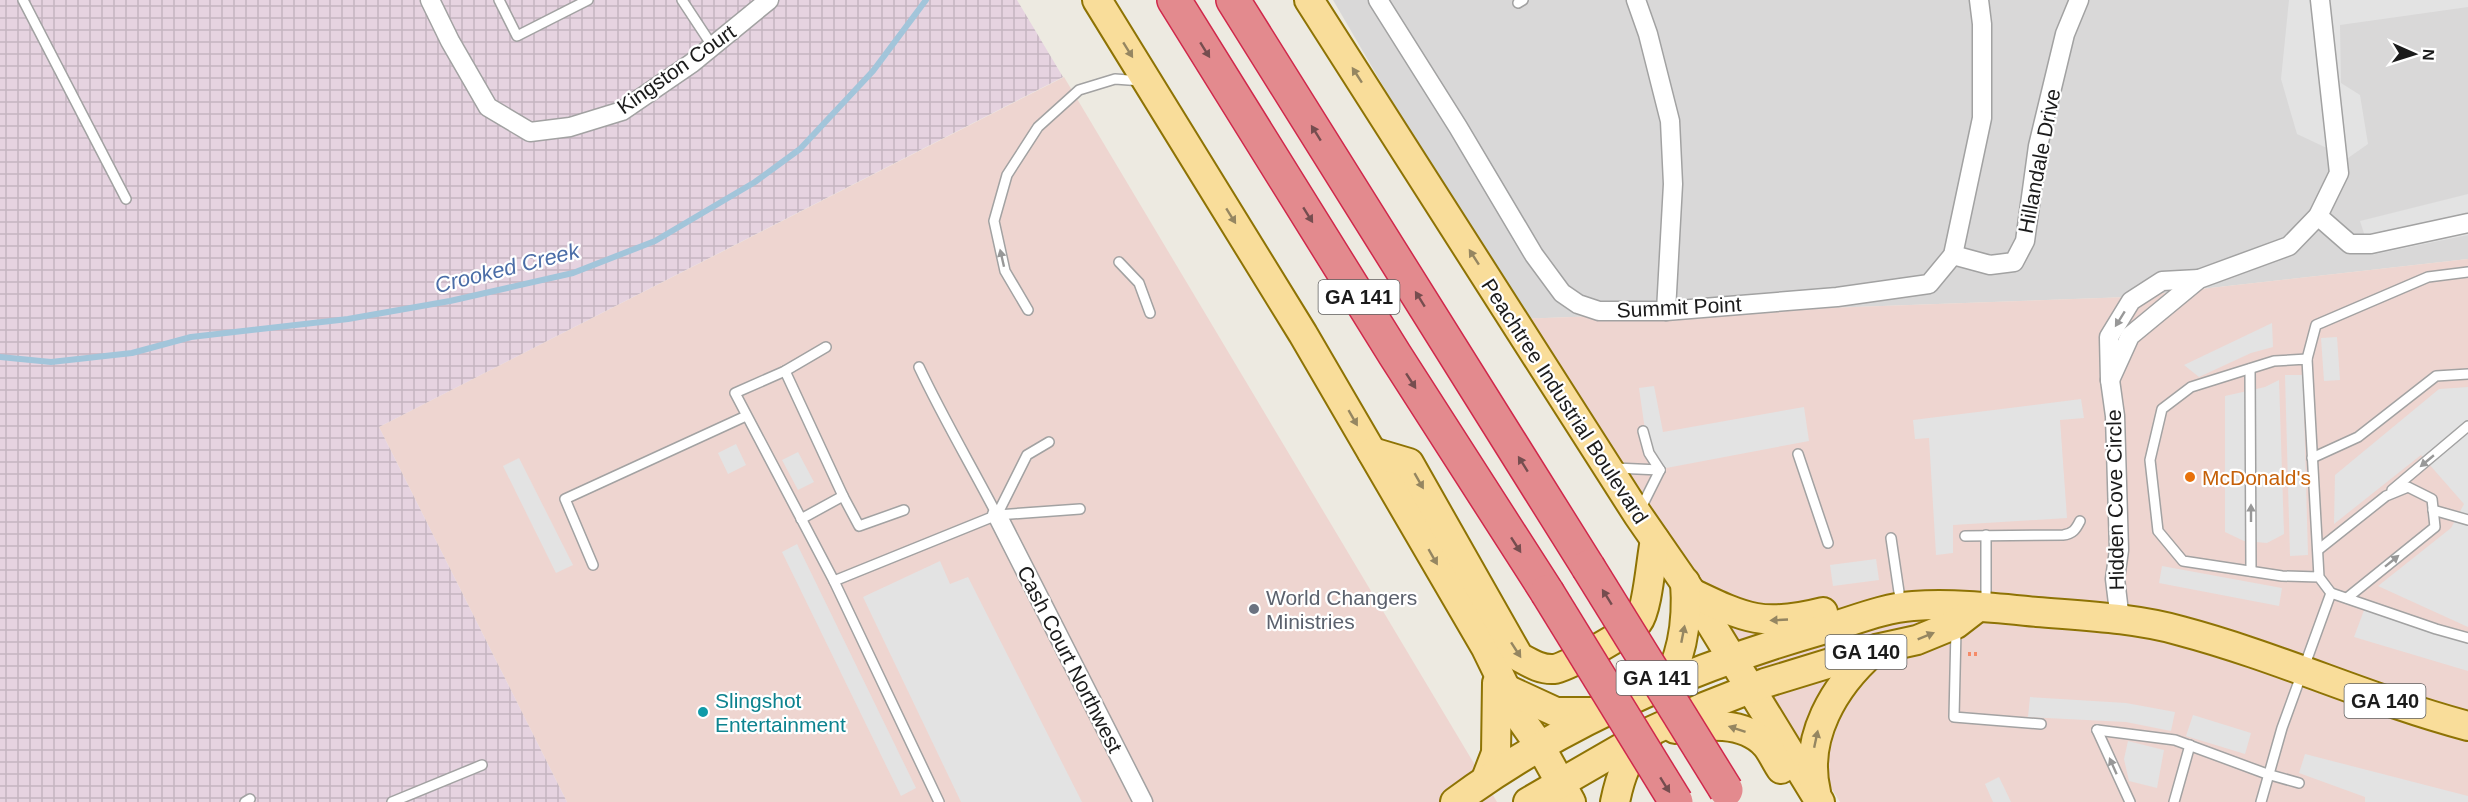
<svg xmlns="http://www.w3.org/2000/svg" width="2468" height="802" font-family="Arial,sans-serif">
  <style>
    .residential { fill: #d9d8d8 }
    .commercial { fill: #eed5d0 }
    .industrial { fill: url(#industrial-grid) }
    .parking { fill: #e3e3e3 }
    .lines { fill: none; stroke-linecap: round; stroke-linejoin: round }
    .stream { stroke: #a2c5da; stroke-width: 6 }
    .lane-casing { stroke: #a2a2a2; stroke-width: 12 }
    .street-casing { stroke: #a2a2a2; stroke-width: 21 }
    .primary-casing { stroke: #8e7304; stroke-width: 32 }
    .highway-casing { stroke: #d0284b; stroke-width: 36 }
    .path { stroke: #f58b69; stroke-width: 4; stroke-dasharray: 3 3; stroke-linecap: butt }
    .lane { stroke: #fff; stroke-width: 9 }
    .street { stroke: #fff; stroke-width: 18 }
    .primary { stroke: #f9dd9a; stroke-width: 28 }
    .highway { stroke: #e38a8e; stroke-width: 33 }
    .highway-bridge-casing { stroke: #d0284b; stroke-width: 36; stroke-linecap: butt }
    .highway-bridge { stroke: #e38a8e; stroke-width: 33 }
    .oneway { fill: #958661 }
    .oneway2 { fill: #754d4f }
    .oneway3 { fill: #989898 }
    .food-dot { fill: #e8710a; stroke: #fff; stroke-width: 2 }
    .worship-dot { fill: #6b7280; stroke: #fff; stroke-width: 2 }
    .culture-dot { fill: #0f9aa8; stroke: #fff; stroke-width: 2 }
    .labels { text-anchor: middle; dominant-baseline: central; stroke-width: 4.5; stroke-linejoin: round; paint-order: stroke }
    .shield { fill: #fff; stroke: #5f5f5f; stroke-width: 1.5 }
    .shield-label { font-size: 20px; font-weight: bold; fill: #1b1b1b }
    .street-label { font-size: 21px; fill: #1b1b1b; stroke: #fff }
    .food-label { font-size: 21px; fill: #c56008; stroke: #fff; text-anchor: start }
    .worship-label { font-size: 21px; fill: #5b616d; stroke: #fff; text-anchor: start }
    .culture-label { font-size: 21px; fill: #0d838f; stroke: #fff; text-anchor: start }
    .water-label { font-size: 22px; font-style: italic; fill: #4b6da7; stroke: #fff }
  </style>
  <defs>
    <pattern id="industrial-grid" width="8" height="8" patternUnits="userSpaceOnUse" patternTransform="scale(1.5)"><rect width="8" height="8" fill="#e6d3e0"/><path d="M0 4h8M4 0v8" fill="none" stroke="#c5b5c0"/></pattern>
  </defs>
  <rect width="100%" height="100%" fill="#edeae1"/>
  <polygon class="residential" points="1333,0 2468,0 2468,259 2129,297 1519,319"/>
  <g class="commercial">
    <polygon points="1064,77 1497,802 567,802 379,427"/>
    <polygon points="2468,259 2468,802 1840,802 1731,630 1654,534 1519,319 2129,297"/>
  </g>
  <polygon class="industrial" points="0,0 1017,0 1063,77 379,427 567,802 0,802"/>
  <g class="parking">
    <polygon points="2289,0 2468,0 2468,7 2340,25 2341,83 2360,95 2368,144 2348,158 2297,134 2281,79"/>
    <polygon points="2468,194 2468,235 2371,255 2360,221"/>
    <polygon points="2272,323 2273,347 2251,353 2199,377 2184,365"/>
    <polygon points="2337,337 2340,380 2324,381 2321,338"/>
    <polygon points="2285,375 2303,375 2308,555 2290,556"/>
    <polygon points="2279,380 2284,534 2267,543 2244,541 2225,532 2225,396 2265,387"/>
    <polygon points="1654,386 1663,432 1804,407 1809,441 1661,469 1646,437 1639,388"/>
    <polygon points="2468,387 2468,627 2378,586 2451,528 2464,504 2421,455 2334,524 2335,475 2439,389"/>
    <polygon points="2081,399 2084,418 2060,420 2067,518 1953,525 1953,553 1936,555 1929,438 1915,439 1913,420"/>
    <polygon points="736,444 746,465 728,474 718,453"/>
    <polygon points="798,452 814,482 798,490 782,460"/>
    <polygon points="519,458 573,565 556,573 503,466"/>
    <polygon points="797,544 916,788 901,796 782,552"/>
    <polygon points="1876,559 1879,580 1833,586 1830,565"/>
    <polygon points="940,561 950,584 968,577 1082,802 961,802 863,597"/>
    <polygon points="2162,566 2282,588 2279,606 2159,583"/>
    <polygon points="2366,605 2468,638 2468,671 2354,637"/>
    <polygon points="2030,697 2126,703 2175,712 2171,731 2126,722 2028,717"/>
    <polygon points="2193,715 2251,733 2245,754 2186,736"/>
    <polygon points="2128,741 2164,750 2157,788 2129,781 2124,759"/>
    <polygon points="2305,754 2468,796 2468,802 2365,802 2365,797 2299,773"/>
    <polygon points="1999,777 2011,802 1993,802 1985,784"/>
  </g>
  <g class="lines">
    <polyline class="stream" points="0,357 51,362 132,353 191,337 348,319 450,301 573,273 655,241 755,182 800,149 873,71 926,0"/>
    <g class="lane-casing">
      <g id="lane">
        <polyline points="23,0 126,199"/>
        <polyline points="499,0 517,36 588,0"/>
        <polyline points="682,0 713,47"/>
        <polyline points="1518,3 1523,0"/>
        <polyline points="1119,262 1139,283 1150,313"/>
        <polyline points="1028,310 1005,271 994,221 1007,175 1038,127 1079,90 1115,79 1142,81"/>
        <polyline points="826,347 785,371 735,393 834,581 939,802"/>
        <polyline points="2307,359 2316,325 2428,277 2468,272"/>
        <path d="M 919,367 C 943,418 971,465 997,515"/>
        <polyline points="2250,369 2251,571"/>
        <polyline points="785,371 843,496 859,526 904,510"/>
        <polyline points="1643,431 1649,453 1660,470"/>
        <polyline points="1798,454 1828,543"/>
        <polyline points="2312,458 2358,437 2436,376 2468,374"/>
        <polyline points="1615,468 1660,470"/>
        <polyline points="2392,490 2468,426"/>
        <polyline points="1641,508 1660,470"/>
        <polyline points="2433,510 2468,520"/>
        <polyline points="997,515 1027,455 1049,442"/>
        <polyline points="801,519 843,496"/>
        <polyline points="1986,535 1986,605"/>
        <path d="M 1965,536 L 2063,535 C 2073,534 2076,529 2080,521"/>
        <polyline points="1891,538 1899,592"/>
        <polyline points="2318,550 2386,496 2408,487 2432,499 2435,527 2347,598"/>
        <polyline points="593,565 565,499 746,416"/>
        <polyline points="834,581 997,515 1080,509"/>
        <polyline points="2331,593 2436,629 2468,638"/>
        <polyline points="1956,630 1954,717 2041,724"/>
        <polyline points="2097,730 2175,740 2267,774 2299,783"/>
        <polyline points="2097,730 2130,802"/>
        <polyline points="245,802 250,799"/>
        <polyline points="392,802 482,765"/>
        <polyline points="2174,802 2190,745"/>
        <polyline points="2261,802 2282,728 2331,593 2319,577 2307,359 2274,361 2191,387 2162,409 2150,460 2158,531 2183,561 2282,576 2319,577"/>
      </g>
    </g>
    <g class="street-casing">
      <g id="street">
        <polyline points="430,0 450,41 488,107 530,132 570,127 622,111 692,63 769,0"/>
        <polyline points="1378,0 1458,127 1534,255 1562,293 1578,304 1599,311 1666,311 1837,297 1929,284 1953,255 1982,118 1982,24 1979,0"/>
        <polyline points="1636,0 1648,34 1670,121 1673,184 1666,311"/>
        <polyline points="2318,216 2350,244 2371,244 2468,223"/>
        <polyline points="1953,255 1990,265 2014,262 2025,241 2038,146 2065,34 2079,0"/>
        <polyline points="2110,380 2130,336 2199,279 2289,246 2318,216 2339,173 2320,0"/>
        <polyline points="997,515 1143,802"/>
        <polyline points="2120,620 2115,579 2119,550 2115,416 2110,380 2109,337 2131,301 2162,281 2199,279"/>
      </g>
    </g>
    <g class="primary-casing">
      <g id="primary">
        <polyline points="1097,0 1303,334 1486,648 1506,689 1508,701 1540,746 1571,802"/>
        <polyline points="1309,0 1638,515 1692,593 1820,802"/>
        <path d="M 1372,452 L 1409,463 L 1519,657 C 1530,663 1541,670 1554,669 C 1566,668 1631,631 1638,622 C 1648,609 1651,558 1655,540"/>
        <path d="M 1692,593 C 1746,619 1764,627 1823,612"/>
        <polyline points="1506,689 1556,712 1598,712"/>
        <path d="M 1661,692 C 1683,659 1688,621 1685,582"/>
        <path d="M 1675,729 C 1705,725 1744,720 1766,745 C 1772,752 1776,762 1781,769"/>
        <polyline points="1486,779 1496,753 1497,683"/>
        <path d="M 1816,792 C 1803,738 1834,686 1874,651"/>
        <path d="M 1455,802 C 1566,720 1693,667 1825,629 C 1853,621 1883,608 1913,606 C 1954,603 1996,608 2037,612 C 2085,616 2135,618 2181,631 C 2279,657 2370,700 2468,726"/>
        <polyline points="1528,802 1649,732 1704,707 1765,683 1876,649 1917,640 1956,624 1978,607"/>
        <path d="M 1615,802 C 1620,778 1627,755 1647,739"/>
      </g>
    </g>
    <g class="highway-casing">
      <g id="highway">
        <polyline points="1174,0 1395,355 1547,592"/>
        <polyline points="1233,0 1588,567"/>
      </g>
    </g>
    <polyline class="path" points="1968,654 1980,654"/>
    <use href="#lane" class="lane"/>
    <use href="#street" class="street"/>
    <use href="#primary" class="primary"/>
    <use href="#highway" class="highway"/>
    <g class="highway-bridge-casing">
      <g id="highway-bridge">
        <polyline points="1588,567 1726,790"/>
        <polyline points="1547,592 1676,802"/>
      </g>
    </g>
    <use href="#highway-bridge" class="highway-bridge"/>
  </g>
  <defs><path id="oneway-solid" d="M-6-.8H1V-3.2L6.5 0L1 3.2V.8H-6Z" transform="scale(1.5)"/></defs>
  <g class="oneway">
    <use href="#oneway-solid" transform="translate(1128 50) rotate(58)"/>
    <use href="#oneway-solid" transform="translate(1357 75) rotate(-123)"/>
    <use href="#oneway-solid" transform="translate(1231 216) rotate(58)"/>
    <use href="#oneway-solid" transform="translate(1474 257) rotate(-123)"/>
    <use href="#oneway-solid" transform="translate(1353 418) rotate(60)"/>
    <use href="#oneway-solid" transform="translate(1419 481) rotate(60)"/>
    <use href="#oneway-solid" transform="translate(1433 557) rotate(60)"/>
    <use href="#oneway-solid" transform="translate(1779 620) rotate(177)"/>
    <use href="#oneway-solid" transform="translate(1683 634) rotate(-79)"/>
    <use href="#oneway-solid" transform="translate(1926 636) rotate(-22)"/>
    <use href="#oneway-solid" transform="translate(1516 650) rotate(57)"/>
    <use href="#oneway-solid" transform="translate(1737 729) rotate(-162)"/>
    <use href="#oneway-solid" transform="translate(1816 739) rotate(-78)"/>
  </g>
  <g class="oneway2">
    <use href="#oneway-solid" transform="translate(1205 50) rotate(58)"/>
    <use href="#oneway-solid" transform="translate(1316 133) rotate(-122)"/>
    <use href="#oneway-solid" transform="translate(1308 215) rotate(58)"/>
    <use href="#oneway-solid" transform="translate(1420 299) rotate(-122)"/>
    <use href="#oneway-solid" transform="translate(1411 381) rotate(57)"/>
    <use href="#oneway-solid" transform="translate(1523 464) rotate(-122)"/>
    <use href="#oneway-solid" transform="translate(1516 545) rotate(57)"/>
    <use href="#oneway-solid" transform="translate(1607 597) rotate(-122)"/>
    <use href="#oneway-solid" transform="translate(1665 785) rotate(58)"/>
  </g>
  <g class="oneway3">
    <use href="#oneway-solid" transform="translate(1002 258) rotate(-103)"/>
    <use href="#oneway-solid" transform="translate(2120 319) rotate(122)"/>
    <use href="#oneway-solid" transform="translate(2427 461) rotate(140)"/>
    <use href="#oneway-solid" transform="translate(2251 513) rotate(-90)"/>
    <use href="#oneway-solid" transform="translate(2392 561) rotate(-39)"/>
    <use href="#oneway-solid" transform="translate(2113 766) rotate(-114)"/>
  </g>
  <circle class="food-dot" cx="2190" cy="477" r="6"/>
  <circle class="worship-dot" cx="1254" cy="609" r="6"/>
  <circle class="culture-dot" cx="703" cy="712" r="6"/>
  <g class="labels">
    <g class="shield">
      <rect x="1318.5" y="280" width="81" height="34" rx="4.5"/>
      <rect x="1825.5" y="635" width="81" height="34" rx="4.5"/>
      <rect x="1616.5" y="661" width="81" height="34" rx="4.5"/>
      <rect x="2344.5" y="684" width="81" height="34" rx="4.5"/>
    </g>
    <g class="shield-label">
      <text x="1359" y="297">GA 141</text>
      <text x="1866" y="652">GA 140</text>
      <text x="1657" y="678">GA 141</text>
      <text x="2385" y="701">GA 140</text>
    </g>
    <g class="street-label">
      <text transform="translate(676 69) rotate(-35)">Kingston Court</text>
      <text transform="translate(2039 161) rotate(-79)">Hillandale Drive</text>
      <text transform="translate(1679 307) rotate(-3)">Summit Point</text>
      <text transform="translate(1565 401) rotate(57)">Peachtree Industrial Boulevard</text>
      <text transform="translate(2115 500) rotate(-91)">Hidden Cove Circle</text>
      <text transform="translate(1070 659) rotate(63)">Cash Court Northwest</text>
    </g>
    <g class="food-label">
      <text x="2202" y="477">McDonald's</text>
    </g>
    <g class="worship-label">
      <text x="1266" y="597">World Changers<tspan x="1266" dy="24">Ministries</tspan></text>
    </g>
    <g class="culture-label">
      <text x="715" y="700">Slingshot<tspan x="715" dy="24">Entertainment</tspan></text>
    </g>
    <g class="water-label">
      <text transform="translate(507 268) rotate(-14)">Crooked Creek</text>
    </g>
  </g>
  <g transform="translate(2414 54) rotate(93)" stroke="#ffffff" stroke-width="4.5" paint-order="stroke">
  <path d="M0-4.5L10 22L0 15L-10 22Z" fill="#1b1b1b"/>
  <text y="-9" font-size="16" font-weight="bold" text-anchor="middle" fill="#1b1b1b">N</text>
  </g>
</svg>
